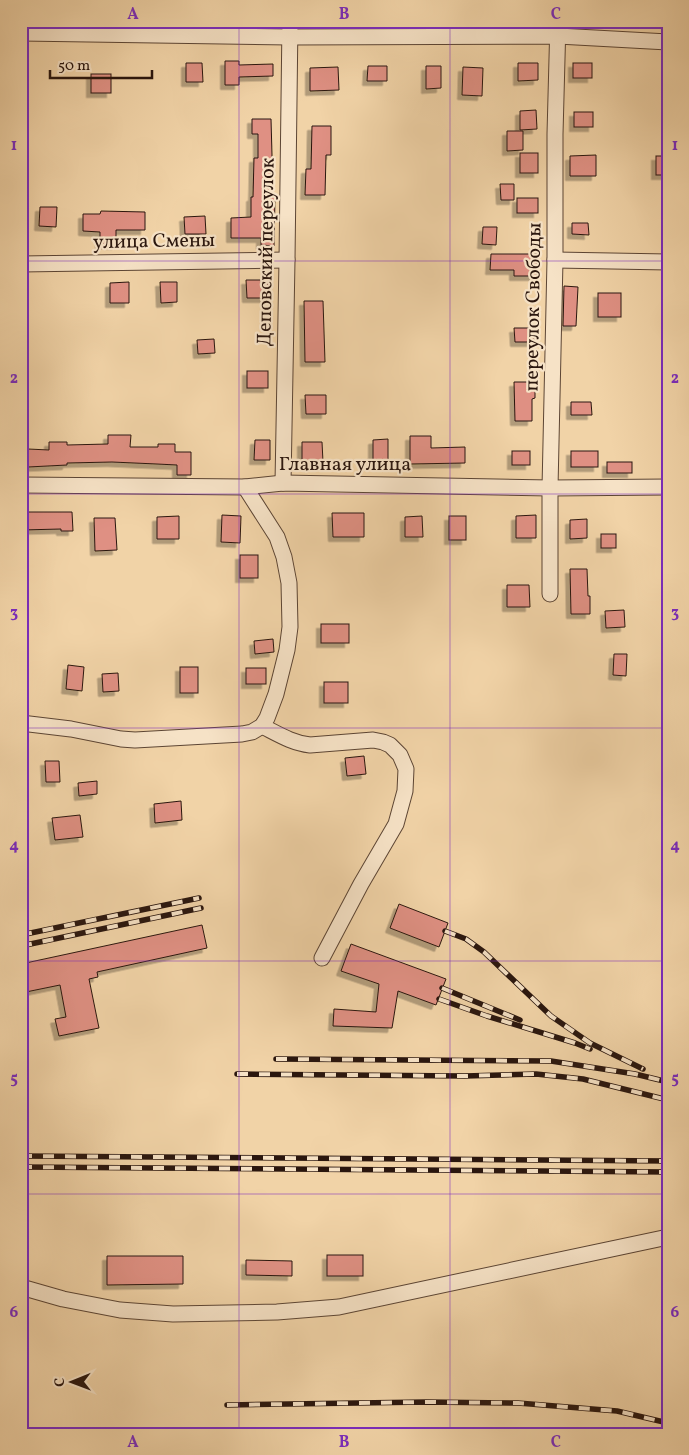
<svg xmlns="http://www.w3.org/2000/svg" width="689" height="1455" font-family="Vollkorn,serif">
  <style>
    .building { fill: #df9083; stroke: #2a160e; filter: url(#shadow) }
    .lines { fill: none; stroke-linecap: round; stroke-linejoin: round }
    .minor-casing { stroke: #5c4534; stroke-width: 17 }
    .minor { stroke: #f6e2c6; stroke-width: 15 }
    .rail-casing { stroke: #2a160e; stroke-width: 5.5 }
    .rail { stroke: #f6e2c6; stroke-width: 4; stroke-dasharray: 11; stroke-linecap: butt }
    .grid { fill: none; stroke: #7b2cbf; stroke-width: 1; stroke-opacity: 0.55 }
    .labels { text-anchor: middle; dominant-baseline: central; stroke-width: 4.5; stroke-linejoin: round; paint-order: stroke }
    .street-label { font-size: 20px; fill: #2a160e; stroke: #f6e2c6 }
    .neatline { fill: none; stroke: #7b2cbf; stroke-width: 2 }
    .grid-label { font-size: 16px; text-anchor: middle; font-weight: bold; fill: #7b2cbf }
  </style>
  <defs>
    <filter id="shadow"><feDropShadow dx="-4.5" dy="4.5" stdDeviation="0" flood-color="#0004"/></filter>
  </defs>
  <rect width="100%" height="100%" fill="#f1d3a7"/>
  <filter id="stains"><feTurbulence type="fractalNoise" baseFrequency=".004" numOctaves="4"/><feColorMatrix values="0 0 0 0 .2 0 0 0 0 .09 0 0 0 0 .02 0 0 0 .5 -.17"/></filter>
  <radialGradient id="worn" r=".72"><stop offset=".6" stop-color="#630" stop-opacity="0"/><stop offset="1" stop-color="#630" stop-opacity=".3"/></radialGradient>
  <g class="building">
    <polygon points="225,61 239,61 239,65 273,64 273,76 239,77 239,85 225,85"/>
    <polygon points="186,63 202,63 203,82 186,82"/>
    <polygon points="518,63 538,63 538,80 518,81"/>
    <rect x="573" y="63" width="19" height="15"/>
    <polygon points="368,66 387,66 387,81 367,81"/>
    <polygon points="426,66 441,66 441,88 426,89"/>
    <polygon points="338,67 339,90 310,91 310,68"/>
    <polygon points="463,67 483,68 482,96 462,95"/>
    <rect x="91" y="74" width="20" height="19"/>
    <polygon points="536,110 537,129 520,130 520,111"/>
    <rect x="574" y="112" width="19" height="15"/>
    <polygon points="252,119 271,119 272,155 269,197 275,197 274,246 261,245 261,238 231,238 231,218 251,217 251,197 253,197 254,158 258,158 258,134 252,134"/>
    <polygon points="312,126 331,126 331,155 326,155 325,195 305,195 306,169 311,169"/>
    <polygon points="507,131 523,131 523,150 507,151"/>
    <rect x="520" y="153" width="18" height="20"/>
    <polygon points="596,155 596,176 570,176 570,156"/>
    <rect x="656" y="156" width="12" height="19"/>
    <polygon points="500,184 514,184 514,200 501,200"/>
    <rect x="517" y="198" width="21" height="15"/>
    <polygon points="40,207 57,207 56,227 39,226"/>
    <polygon points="101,211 145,212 145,230 116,230 116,245 100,244 100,232 83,231 83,214 100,214"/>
    <polygon points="205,216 206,234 185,234 184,217"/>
    <polygon points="572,223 588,223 589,235 572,234"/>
    <polygon points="483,227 497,227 496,245 482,244"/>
    <polygon points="491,254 537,254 537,276 514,276 514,270 490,270"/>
    <polygon points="246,280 268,280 268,298 247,298"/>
    <polygon points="129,282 129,303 110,303 110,283"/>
    <polygon points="160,282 177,282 177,302 161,303"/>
    <polygon points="564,286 578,287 576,326 563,326"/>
    <rect x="598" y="293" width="23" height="24"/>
    <polygon points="304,301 323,301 325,362 305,362"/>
    <polygon points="514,328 534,328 534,342 515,342"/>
    <polygon points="214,339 215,353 198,354 197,340"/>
    <rect x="247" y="371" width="21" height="17"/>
    <polygon points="514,382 535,382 535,398 532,399 532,421 515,421"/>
    <polygon points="305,395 326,395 326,414 306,414"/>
    <polygon points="571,402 591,402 592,415 571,415"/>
    <polygon points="108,435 131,435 130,447 158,447 158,444 175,444 175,452 191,452 191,475 177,475 177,465 157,464 112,462 67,463 67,465 28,467 28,449 49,450 49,442 67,442 67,445 108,444"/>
    <polygon points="410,436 431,436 431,448 465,447 465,463 410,464"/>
    <polygon points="388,439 388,462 373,462 373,440"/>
    <polygon points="255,440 270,440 270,460 254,460"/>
    <polygon points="302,442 322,442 323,462 302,463"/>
    <rect x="512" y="451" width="18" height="14"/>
    <rect x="571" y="451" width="27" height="16"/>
    <rect x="607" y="462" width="25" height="11"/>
    <polygon points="21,512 72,512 73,531 61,531 61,529 21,530"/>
    <polygon points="332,513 364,513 364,537 333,537"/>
    <polygon points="222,515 241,516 240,543 221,542"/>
    <polygon points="536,515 536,538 516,538 516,516"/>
    <polygon points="179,516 179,539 157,539 157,517"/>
    <polygon points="422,516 423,537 405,537 405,517"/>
    <rect x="449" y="516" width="17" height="24"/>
    <polygon points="94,518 115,518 117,550 95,551"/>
    <polygon points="587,519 587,538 570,539 570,520"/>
    <rect x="601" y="534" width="15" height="14"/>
    <rect x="240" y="555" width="18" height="23"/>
    <polygon points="570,569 587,569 588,596 590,596 590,614 571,614"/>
    <polygon points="507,585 529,585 530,607 507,607"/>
    <polygon points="624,610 625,627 606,628 605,611"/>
    <rect x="321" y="624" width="28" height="19"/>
    <polygon points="273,639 274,652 255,654 254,641"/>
    <polygon points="614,654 627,654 626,676 613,675"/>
    <polygon points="68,665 84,667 82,691 66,689"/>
    <rect x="180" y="667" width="18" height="26"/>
    <rect x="246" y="668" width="20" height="16"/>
    <polygon points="118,673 119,691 103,692 102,674"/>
    <rect x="324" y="682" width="24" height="21"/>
    <polygon points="364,756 366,774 347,776 345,758"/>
    <polygon points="45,761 59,761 60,782 46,782"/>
    <polygon points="97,781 97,794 79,796 78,783"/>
    <polygon points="181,801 182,820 155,823 154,804"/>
    <polygon points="80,815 83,837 55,840 52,818"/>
    <polygon points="399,904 448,923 439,947 390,928"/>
    <polygon points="202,925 207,948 97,972 98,977 89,979 99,1028 59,1036 55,1019 66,1017 60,985 21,993 21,964"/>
    <polygon points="351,944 446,979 436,1005 398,991 392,1028 333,1026 334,1009 376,1012 379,984 341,971"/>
    <rect x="327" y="1255" width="36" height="21"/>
    <polygon points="107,1256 183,1256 183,1284 107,1285"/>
    <polygon points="246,1260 292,1261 292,1276 246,1275"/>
  </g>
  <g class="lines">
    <g class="minor-casing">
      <g id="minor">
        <polyline points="21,33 290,37 558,36 668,42"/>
        <polyline points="555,260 668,262"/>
        <polyline points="21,264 287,260"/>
        <polyline points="283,483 287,260 290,21"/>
        <polyline points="21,485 245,487 283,483 550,488 668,487"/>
        <polyline points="550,594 550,488 555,260 555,134 558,21"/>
        <polyline points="21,723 71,729 121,739 135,740 242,734 252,732 262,726 267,718 276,694 287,650 290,627 289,583 284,557 277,537 245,487"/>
        <path d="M 262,726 C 278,734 292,743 310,745 L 373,740 L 383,742 L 390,745 L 400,755 L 406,769 L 405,791 L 396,824 L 361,884 L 322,958"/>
        <polyline points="21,1287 63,1299 120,1310 173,1314 277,1312 339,1307 668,1237"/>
      </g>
    </g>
    <use href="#minor" class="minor"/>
    <g class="rail-casing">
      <g id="rail">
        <polyline points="445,931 466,939 484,952 551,1016 590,1043 643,1069"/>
        <polyline points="21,935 199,898"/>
        <polyline points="21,946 201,908"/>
        <polyline points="442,988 520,1020"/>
        <polyline points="439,999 487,1016 575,1043 590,1049"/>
        <polyline points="276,1059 551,1061 635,1074 668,1082"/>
        <polyline points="237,1074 465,1076 536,1074 583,1079 668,1100"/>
        <polyline points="21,1156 668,1161"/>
        <polyline points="21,1167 668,1172"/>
        <polyline points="227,1405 426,1402 518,1403 617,1411 668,1423"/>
      </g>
    </g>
    <use href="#rail" class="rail"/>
  </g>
  <path class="grid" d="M 239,21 L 239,1434M 450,21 L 450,1434M 21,261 L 668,261M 21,494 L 668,494M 21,728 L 668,728M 21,961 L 668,961M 21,1194 L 668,1194"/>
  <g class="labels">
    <g class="street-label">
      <text transform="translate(154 242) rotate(-1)">улица Смены</text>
      <text transform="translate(267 252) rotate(-89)">Деповский переулок</text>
      <text transform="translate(534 307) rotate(-89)">переулок Свободы</text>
      <text x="345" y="465">Главная улица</text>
    </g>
  </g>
  <rect width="689" height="1455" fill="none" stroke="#f1d3a7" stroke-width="55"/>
  <g transform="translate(72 1382) rotate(269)" stroke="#f6e2c6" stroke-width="4" paint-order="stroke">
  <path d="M0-4L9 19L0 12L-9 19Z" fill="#2a160e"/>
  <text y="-8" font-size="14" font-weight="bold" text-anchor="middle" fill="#2a160e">С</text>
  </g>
  <path d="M50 70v8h102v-8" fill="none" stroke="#2a160e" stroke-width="2.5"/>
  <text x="58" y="70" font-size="15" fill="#2a160e" stroke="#f6e2c6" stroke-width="4" paint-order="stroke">50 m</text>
  <rect x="28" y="28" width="634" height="1400" class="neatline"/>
  <g class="grid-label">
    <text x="133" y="19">A</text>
    <text x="344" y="19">B</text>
    <text x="556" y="19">C</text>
    <text x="14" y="150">1</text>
    <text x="675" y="150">1</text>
    <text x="14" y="383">2</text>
    <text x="675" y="383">2</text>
    <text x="14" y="617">3</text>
    <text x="675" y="617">3</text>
    <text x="14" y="850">4</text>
    <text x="675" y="850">4</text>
    <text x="14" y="1083">5</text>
    <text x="675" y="1083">5</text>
    <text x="14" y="1317">6</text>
    <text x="675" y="1317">6</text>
    <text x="133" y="1447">A</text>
    <text x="344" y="1447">B</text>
    <text x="556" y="1447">C</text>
  </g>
  <rect width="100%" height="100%" filter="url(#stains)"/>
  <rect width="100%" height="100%" fill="url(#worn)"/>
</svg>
